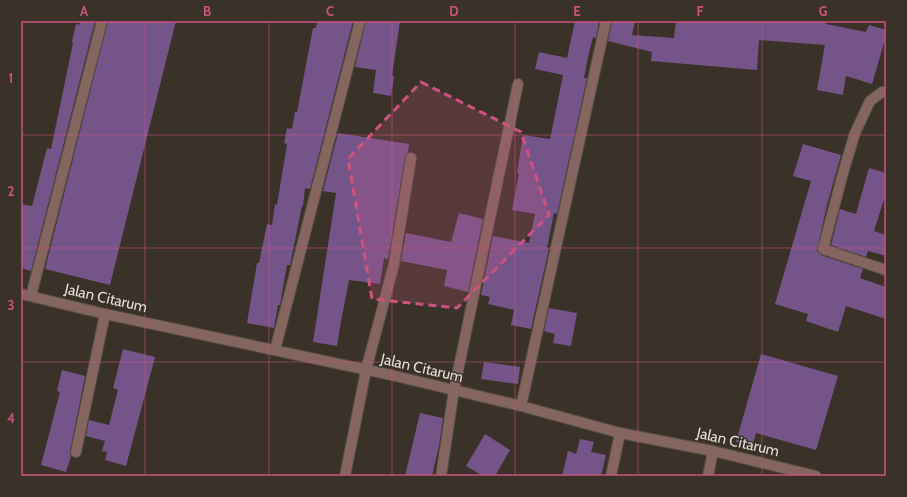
<svg xmlns="http://www.w3.org/2000/svg" width="907" height="497" font-family="Cabin,sans-serif">
  <style>
    .building { fill: #75548a }
    .lines { fill: none; stroke-linecap: round; stroke-linejoin: round }
    .minor-casing { stroke: #554e44; stroke-width: 12 }
    .minor { stroke: #84655f; stroke-width: 10 }
    .marked { fill: #cc5380; fill-opacity: 0.2; stroke: #cc5380; stroke-width: 3; stroke-dasharray: 8 5; stroke-linejoin: round }
    .grid { fill: none; stroke: #cc5380; stroke-width: 1; stroke-opacity: 0.55 }
    .labels { text-anchor: middle; dominant-baseline: central; stroke-width: 3; stroke-linejoin: round; paint-order: stroke }
    .street-label { font-size: 15px; fill: #e3ded7; stroke: #3a3228 }
    .neatline { fill: none; stroke: #cc5380; stroke-width: 1.5 }
    .grid-label { font-size: 13px; text-anchor: middle; font-weight: bold; fill: #cc5380 }
  </style>
  <rect width="100%" height="100%" fill="#3a3228"/>
  <g class="building">
    <polygon points="80,21 95,21 31,271 21,268 21,204 32,206 47,148 51,149 73,43 72,42 76,24 79,25"/>
    <polygon points="108,21 176,21 110,285 45,269"/>
    <polygon points="317,21 353,21 310,189 305,188 303,206 302,206 290,265 287,265 280,305 278,305 274,328 247,323 257,263 259,263 267,224 272,225 275,204 277,205 287,144 284,143 287,128 292,129 295,112 297,112 313,28 316,28"/>
    <polygon points="366,21 400,21 392,76 394,76 391,96 373,93 376,70 355,67"/>
    <polygon points="575,21 599,21 596,38 593,37 588,57 584,78 587,78 557,214 554,213 547,248 549,248 531,329 511,325 514,310 488,304 490,297 481,295 493,236 529,243 535,214 512,210 519,173 517,173 523,135 550,139 563,75 535,69 539,52 567,58"/>
    <polygon points="612,21 635,21 632,35 674,38 676,21 826,21 826,24 866,32 869,25 886,30 886,36 872,84 846,76 843,95 817,90 825,45 759,40 757,70 651,61 652,52 608,41"/>
    <polygon points="338,133 409,144 408,152 405,157 388,259 384,258 380,284 349,280 341,321 337,346 313,342 336,193 323,191"/>
    <polygon points="803,144 841,155 827,205 817,251 821,255 863,269 860,278 886,287 886,319 846,306 838,332 806,321 808,314 775,304 811,181 793,176"/>
    <polygon points="869,168 886,173 886,193 874,231 886,235 886,256 868,251 866,257 831,245 840,209 856,214"/>
    <polygon points="459,213 483,219 468,292 444,286 447,270 401,261 406,233 451,242"/>
    <polygon points="549,308 577,313 571,346 553,343 555,334 544,331"/>
    <polygon points="123,349 155,357 126,466 105,460 107,452 102,451 105,441 86,436 89,420 109,425 118,390 113,388"/>
    <polygon points="761,354 838,376 816,450 756,433 752,447 736,442"/>
    <polygon points="484,362 520,367 518,384 481,379"/>
    <polygon points="62,370 85,376 70,451 71,456 66,472 41,465 60,392 57,391"/>
    <polygon points="420,413 443,418 439,446 432,476 405,476"/>
    <polygon points="485,434 510,450 495,476 483,476 466,466"/>
    <polygon points="580,439 594,442 591,452 606,455 601,476 562,476 568,451 576,454"/>
  </g>
  <g class="lines">
    <g class="minor-casing">
      <g id="minor">
        <polyline points="886,92 882,92 870,101 855,133 843,173 823,249 886,270"/>
        <polyline points="21,294 105,314 391,375 521,406 620,433 713,451 816,476"/>
        <polyline points="31,296 102,21"/>
        <polyline points="275,350 360,21"/>
        <polyline points="521,406 606,21"/>
        <polyline points="76,452 105,314"/>
        <polyline points="345,476 366,370 394,264 411,158"/>
        <polyline points="441,476 454,390 518,84"/>
        <polyline points="611,476 620,433"/>
        <polyline points="708,476 713,451"/>
      </g>
    </g>
    <use href="#minor" class="minor"/>
  </g>
  <path class="marked" d="M 421,82 L 521,132 L 549,215 L 457,308 L 372,299 L 348,159 Z"/>
  <path class="grid" d="M 145,21 L 145,476M 269,21 L 269,476M 392,21 L 392,476M 515,21 L 515,476M 638,21 L 638,476M 762,21 L 762,476M 21,135 L 886,135M 21,248 L 886,248M 21,362 L 886,362"/>
  <g class="labels">
    <g class="street-label">
      <text transform="translate(106 298) rotate(13)">Jalan Citarum</text>
      <text transform="translate(422 368) rotate(13)">Jalan Citarum</text>
      <text transform="translate(738 442) rotate(13)">Jalan Citarum</text>
    </g>
  </g>
  <rect width="907" height="497" fill="none" stroke="#3a3228" stroke-width="44"/>
  <rect x="22" y="22" width="863" height="453" class="neatline"/>
  <g class="grid-label">
    <text x="84" y="16">A</text>
    <text x="207" y="16">B</text>
    <text x="330" y="16">C</text>
    <text x="454" y="16">D</text>
    <text x="577" y="16">E</text>
    <text x="700" y="16">F</text>
    <text x="823" y="16">G</text>
    <text x="11" y="83">1</text>
    <text x="11" y="196">2</text>
    <text x="11" y="310">3</text>
    <text x="11" y="423">4</text>
  </g>
</svg>
